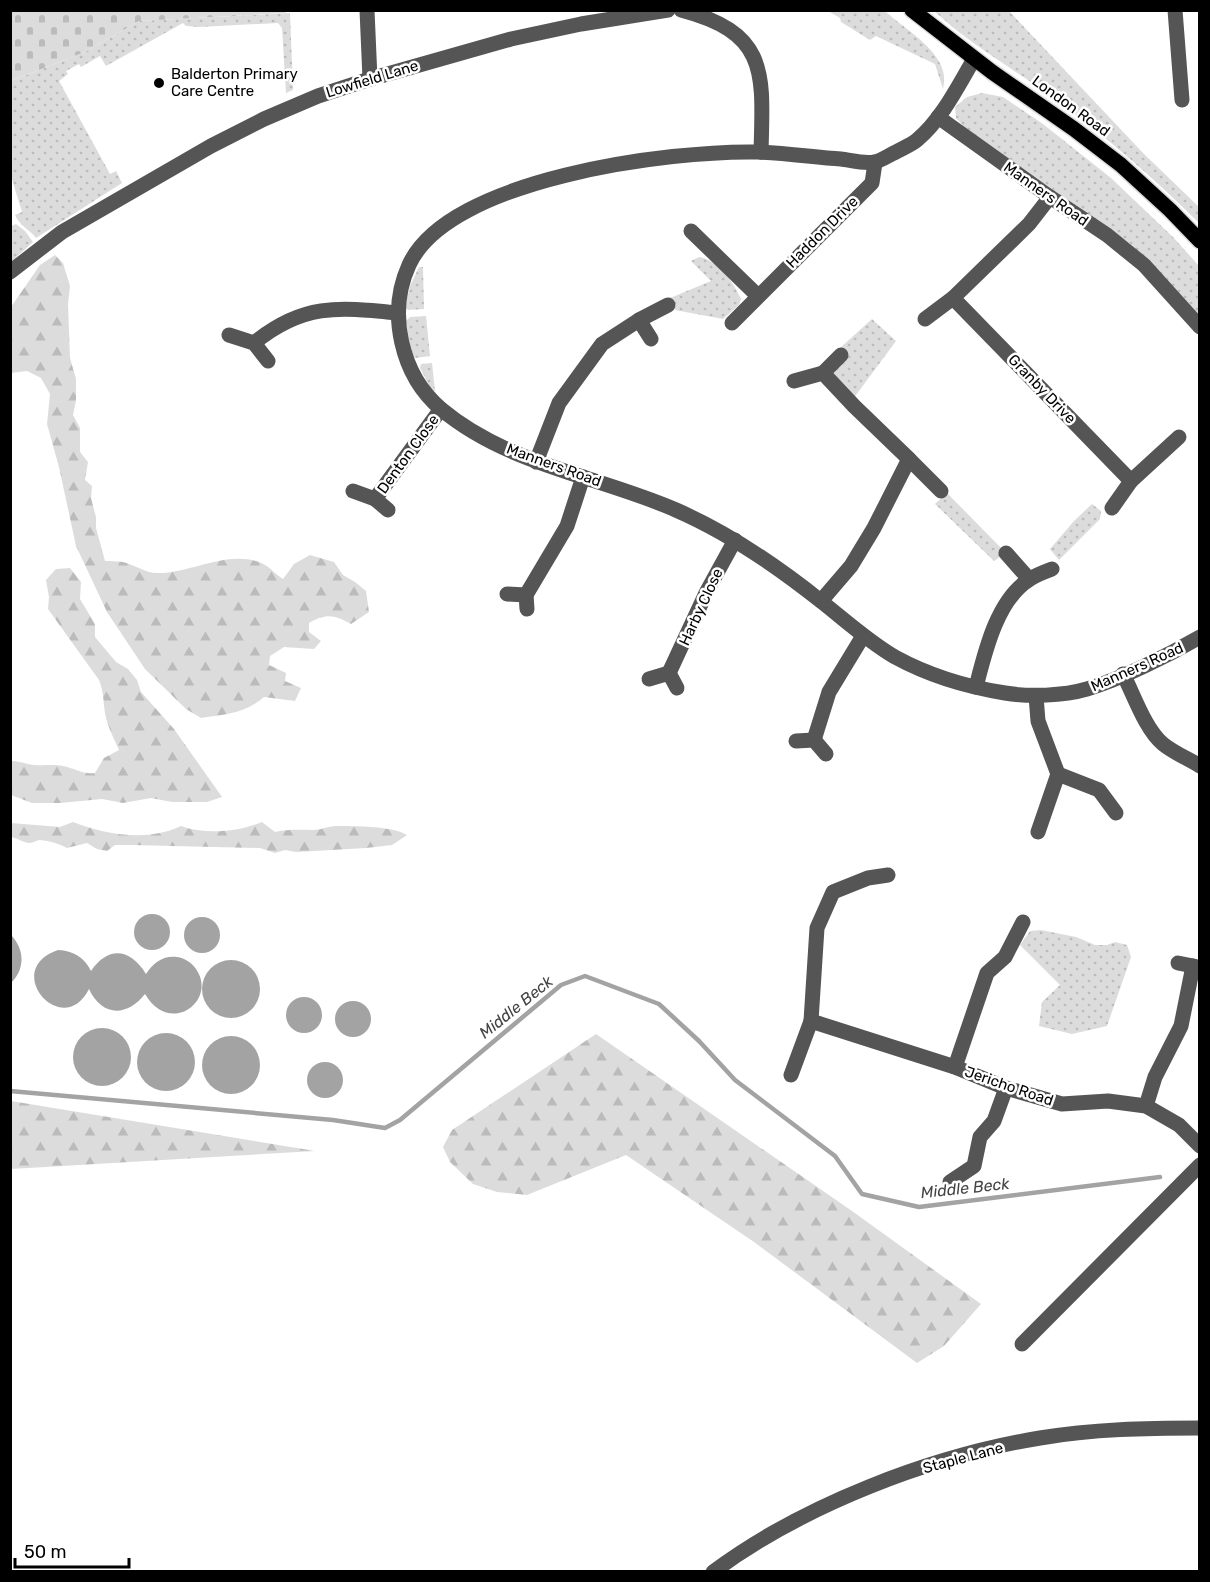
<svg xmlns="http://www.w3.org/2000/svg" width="1210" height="1582" font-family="Rubik,sans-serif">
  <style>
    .grass { fill: url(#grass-dots) }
    .forest { fill: url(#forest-firs) }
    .cemetery { fill: url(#cemetery-stones) }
    .water { fill: #a3a3a3 }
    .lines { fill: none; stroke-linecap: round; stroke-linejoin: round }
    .stream { stroke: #a3a3a3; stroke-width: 4.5 }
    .major-casing { stroke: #dbdbdb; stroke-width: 18 }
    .minor { stroke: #555; stroke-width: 15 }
    .major { stroke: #000; stroke-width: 15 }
    .poi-dot { fill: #000; stroke: #fff; stroke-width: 2 }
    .labels { text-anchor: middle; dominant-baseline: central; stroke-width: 5; stroke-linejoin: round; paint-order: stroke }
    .poi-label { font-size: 15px; fill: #000; stroke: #fff; text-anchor: start }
    .street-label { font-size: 15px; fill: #000; stroke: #fff }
    .water-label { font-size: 16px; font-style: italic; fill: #444; stroke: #fff }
  </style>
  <defs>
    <pattern id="grass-dots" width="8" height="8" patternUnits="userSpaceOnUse" patternTransform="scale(1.5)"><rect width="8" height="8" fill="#dcdcdc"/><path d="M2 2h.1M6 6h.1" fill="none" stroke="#bbb" stroke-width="1.8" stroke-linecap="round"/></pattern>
    <pattern id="forest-firs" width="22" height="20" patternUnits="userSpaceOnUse" patternTransform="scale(1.5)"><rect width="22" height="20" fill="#dcdcdc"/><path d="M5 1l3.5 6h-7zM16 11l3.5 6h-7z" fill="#bbb"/></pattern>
    <pattern id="cemetery-stones" width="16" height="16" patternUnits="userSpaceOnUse" patternTransform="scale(1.5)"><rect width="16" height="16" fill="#dcdcdc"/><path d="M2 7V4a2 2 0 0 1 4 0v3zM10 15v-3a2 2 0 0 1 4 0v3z" fill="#bbb"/></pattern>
  </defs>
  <rect width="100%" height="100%" fill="#fff"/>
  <g class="grass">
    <path d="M 828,11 L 885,11 C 906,31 953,55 943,89 L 935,64 L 876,36 L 870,40 L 841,22 L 840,18 Z"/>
    <path d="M 934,11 L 1009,11 L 1144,154 L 1199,207 L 1199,223 C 1156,180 1109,139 1060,103 C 1019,72 972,46 934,11 Z"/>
    <path d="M 290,13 L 293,90 L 286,93 L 282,28 L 278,23 L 199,27 L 186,26 L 183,23 L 106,66 L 100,56 L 81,67 L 79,64 L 66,71 L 68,74 L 59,81 L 110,174 L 116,171 L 122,183 L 36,238 C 29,229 19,225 15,215 L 22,212 L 11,176 L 11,81 L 85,52 L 139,21 Z"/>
    <polygon points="982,93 1003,97 1043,124 1111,178 1174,238 1199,266 1199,318 1132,245 969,132 956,118 955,107 967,97"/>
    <polygon points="16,224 25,231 33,242 11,262 11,226"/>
    <path d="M 699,257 C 718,260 734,283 741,299 L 739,305 L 723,319 L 675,310 L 670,298 L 711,281 L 691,261 Z"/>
    <polygon points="419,267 423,267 424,309 408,310 405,307 410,286"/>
    <polygon points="426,316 430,356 415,358 411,352 406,321 410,317"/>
    <polygon points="872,319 896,341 853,399 835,380 834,372 840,348"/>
    <polygon points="432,363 435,391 432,391 420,368 421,364"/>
    <polygon points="947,493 1006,553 994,561 935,504"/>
    <polygon points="1092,504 1101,511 1100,519 1059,560 1050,549 1074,521"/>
    <polygon points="1041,930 1076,937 1095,945 1107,945 1115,942 1127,945 1131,957 1107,1026 1072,1034 1039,1026 1042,1002 1060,985 1020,945 1030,931"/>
  </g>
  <g class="forest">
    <path d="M 55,255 L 63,263 L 70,286 L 68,304 L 70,358 L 76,379 L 76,400 L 73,415 L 80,428 L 80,452 L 88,462 L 85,480 L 92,486 L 91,498 L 96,517 L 96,528 L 105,561 C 111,561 117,561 123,562 C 135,565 147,574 159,573 C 192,573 233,547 265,565 C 271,568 276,575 283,579 L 294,564 L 310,555 L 334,562 L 343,575 L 355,582 L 366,591 L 369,612 L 351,624 C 335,615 326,613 309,623 L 309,632 L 321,641 L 314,649 L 284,647 L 270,656 L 269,665 L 286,673 L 285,681 L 301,688 L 295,701 L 264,697 C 244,714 226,714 201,718 L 186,709 L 145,669 L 107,612 L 76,546 L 59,467 L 47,424 L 50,394 L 41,378 L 27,371 L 11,373 L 11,307 L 40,265 Z"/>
    <path d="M 70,568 L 81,582 L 80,599 L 95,624 L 95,637 L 116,662 L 128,669 L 137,680 L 141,692 L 174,729 L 222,797 L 207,802 L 172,802 L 151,798 L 123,803 L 102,799 L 60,803 L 32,803 L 11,795 L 11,761 C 19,761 26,764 34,765 C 44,766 53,764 63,766 C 74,768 84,775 95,773 L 104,758 L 119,750 C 114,738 107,726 105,713 C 103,700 104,693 99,680 L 48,609 L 49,597 L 46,580 L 56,569 Z"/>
    <path d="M 73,822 C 106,835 148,842 181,826 C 205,835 239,832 262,822 L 275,832 C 288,829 300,830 313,830 C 321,830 328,826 336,826 C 354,826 393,826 407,835 L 392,845 L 366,848 L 296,852 L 285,850 L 275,853 L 260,848 L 132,845 L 115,845 L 107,851 L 97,849 L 87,843 L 67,848 C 60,844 47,840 39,840 C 35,841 32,843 29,843 C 22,842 17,838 11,837 L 11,823 L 60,827 Z"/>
    <polygon points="596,1034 852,1211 981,1304 944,1346 917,1363 754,1242 626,1155 527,1195 497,1192 473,1184 450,1162 443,1147 452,1130"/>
    <polygon points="11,1101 315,1151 11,1169"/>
  </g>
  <polygon class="cemetery" points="11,10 286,10 286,13 139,21 85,52 11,81"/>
  <g class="water">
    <circle cx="152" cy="932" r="18"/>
    <circle cx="202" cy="935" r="18"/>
    <path d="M 11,935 C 25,950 25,969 11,983 Z"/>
    <path d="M 58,950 C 74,951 84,957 91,971 C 108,946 130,948 146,974 C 153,963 163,955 177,957 C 185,958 192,963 196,969 C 218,1000 170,1037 145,994 C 127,1017 102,1017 89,989 C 63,1041 0,970 58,950 Z"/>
    <circle cx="231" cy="989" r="29"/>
    <circle cx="304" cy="1015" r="18"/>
    <circle cx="353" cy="1019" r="18"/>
    <circle cx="102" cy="1057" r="29"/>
    <circle cx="166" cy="1062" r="29"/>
    <circle cx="231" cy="1065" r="29"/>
    <circle cx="325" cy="1080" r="18"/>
  </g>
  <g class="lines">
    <polyline class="stream" points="10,1091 333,1120 385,1128 400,1120 561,985 585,976 659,1004 699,1041 735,1080 835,1156 862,1194 919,1207 1160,1177"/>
    <g class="major-casing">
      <polyline id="major" points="912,10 992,72 1074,129 1121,165 1170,210 1200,241"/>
    </g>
    <g class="minor">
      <polyline points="367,10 370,79"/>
      <path d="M 681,10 C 769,33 763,73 761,152"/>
      <polyline points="1175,10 1182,100"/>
      <path d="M 974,59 C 958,86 942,119 917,140 C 911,145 903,148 896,152 C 889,155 881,161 874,162 C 864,164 850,160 841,159 C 813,157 786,153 758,152 C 672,150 448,178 409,265 C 387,313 401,375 441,409 C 508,465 598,476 676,510 C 729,533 777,566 822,602 C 846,621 869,642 895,657 C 928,675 967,687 1005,693 C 1029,697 1063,696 1087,689 C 1121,679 1169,655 1200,637"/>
      <polyline points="938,117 1050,197 1107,235 1144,265 1200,327"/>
      <polyline points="1050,197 1029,224 953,298 1131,481 1179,437"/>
      <polyline points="691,231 758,296"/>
      <polyline points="10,272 62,232 211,146 264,119 318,96 370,79 511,39 581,24 668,10"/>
      <polyline points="925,319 953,298"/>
      <polyline points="639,320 668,305"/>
      <polyline points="732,323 872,183 875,163"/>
      <polyline points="229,335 254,343 268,361"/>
      <path d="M 254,343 C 303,303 338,307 398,313"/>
      <polyline points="823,373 841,355"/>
      <polyline points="794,381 823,373 854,406 909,459 874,528 851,566 821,601"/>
      <polyline points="909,459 941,491"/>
      <polyline points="536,462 559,403 602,344 639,320 651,339"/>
      <polyline points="353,491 375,499 388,510"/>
      <polyline points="375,499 441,409"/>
      <polyline points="1112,508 1131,481"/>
      <polyline points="1006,553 1029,579"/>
      <polyline points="507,594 526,595 527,609"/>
      <polyline points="526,595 567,526 583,477"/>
      <polyline points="669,673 707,591 735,540"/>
      <path d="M 1123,674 C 1134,695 1145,729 1163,744 C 1174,753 1187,758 1200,766"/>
      <polyline points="649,679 669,673 677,688"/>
      <path d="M 976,687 C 985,652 997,599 1030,579 C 1036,575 1044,572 1052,569"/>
      <polyline points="1036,696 1038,721 1058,774 1038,832"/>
      <polyline points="814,740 829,692 863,636"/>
      <polyline points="796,741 814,740 826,754"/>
      <polyline points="1058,774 1099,790 1116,813"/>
      <polyline points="888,875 868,878 833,892 817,928 811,1021 955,1067 1006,1088 1062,1104 1108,1101 1146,1106 1179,1125 1200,1146"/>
      <polyline points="1178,963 1193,966"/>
      <polyline points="955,1067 987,973 1005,957 1023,922"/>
      <polyline points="791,1075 811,1021"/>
      <polyline points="1146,1106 1155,1077 1181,1026 1193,966 1200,968"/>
      <polyline points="950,1182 974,1166 980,1137 994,1121 1006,1088"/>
      <polyline points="1022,1344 1200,1165"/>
      <path d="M 713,1572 C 803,1505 931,1456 1040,1438 C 1093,1429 1147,1428 1200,1428"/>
    </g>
    <use href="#major" class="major"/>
  </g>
  <circle class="poi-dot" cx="159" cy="83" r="6"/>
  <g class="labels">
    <g class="poi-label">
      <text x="171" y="74">Balderton Primary<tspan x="171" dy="17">Care Centre</tspan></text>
    </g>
    <g class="street-label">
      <text transform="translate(372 79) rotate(-17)">Lowfield Lane</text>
      <text transform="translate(1071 106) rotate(36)">London Road</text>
      <text transform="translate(1046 194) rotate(35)">Manners Road</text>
      <text transform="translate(822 232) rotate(-45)">Haddon Drive</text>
      <text transform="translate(1042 389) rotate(46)">Granby Drive</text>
      <text transform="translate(408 454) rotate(-54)">Denton Close</text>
      <text transform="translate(554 465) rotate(20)">Manners Road</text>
      <text transform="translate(701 607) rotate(-65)">Harby Close</text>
      <text transform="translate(1137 667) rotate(-24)">Manners Road</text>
      <text transform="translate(1009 1086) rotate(19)">Jericho Road</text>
      <text transform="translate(963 1458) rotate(-15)">Staple Lane</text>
    </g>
    <g class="water-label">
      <text transform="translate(516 1007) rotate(-39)">Middle Beck</text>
      <text transform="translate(965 1188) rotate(-6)">Middle Beck</text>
    </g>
  </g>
  <rect width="1210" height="1582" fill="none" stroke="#000000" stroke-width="24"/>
  <path d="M15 1558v9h114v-9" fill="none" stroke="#000000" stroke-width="3"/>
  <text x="24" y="1558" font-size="18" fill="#000000" stroke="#ffffff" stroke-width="4.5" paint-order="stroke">50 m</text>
</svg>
